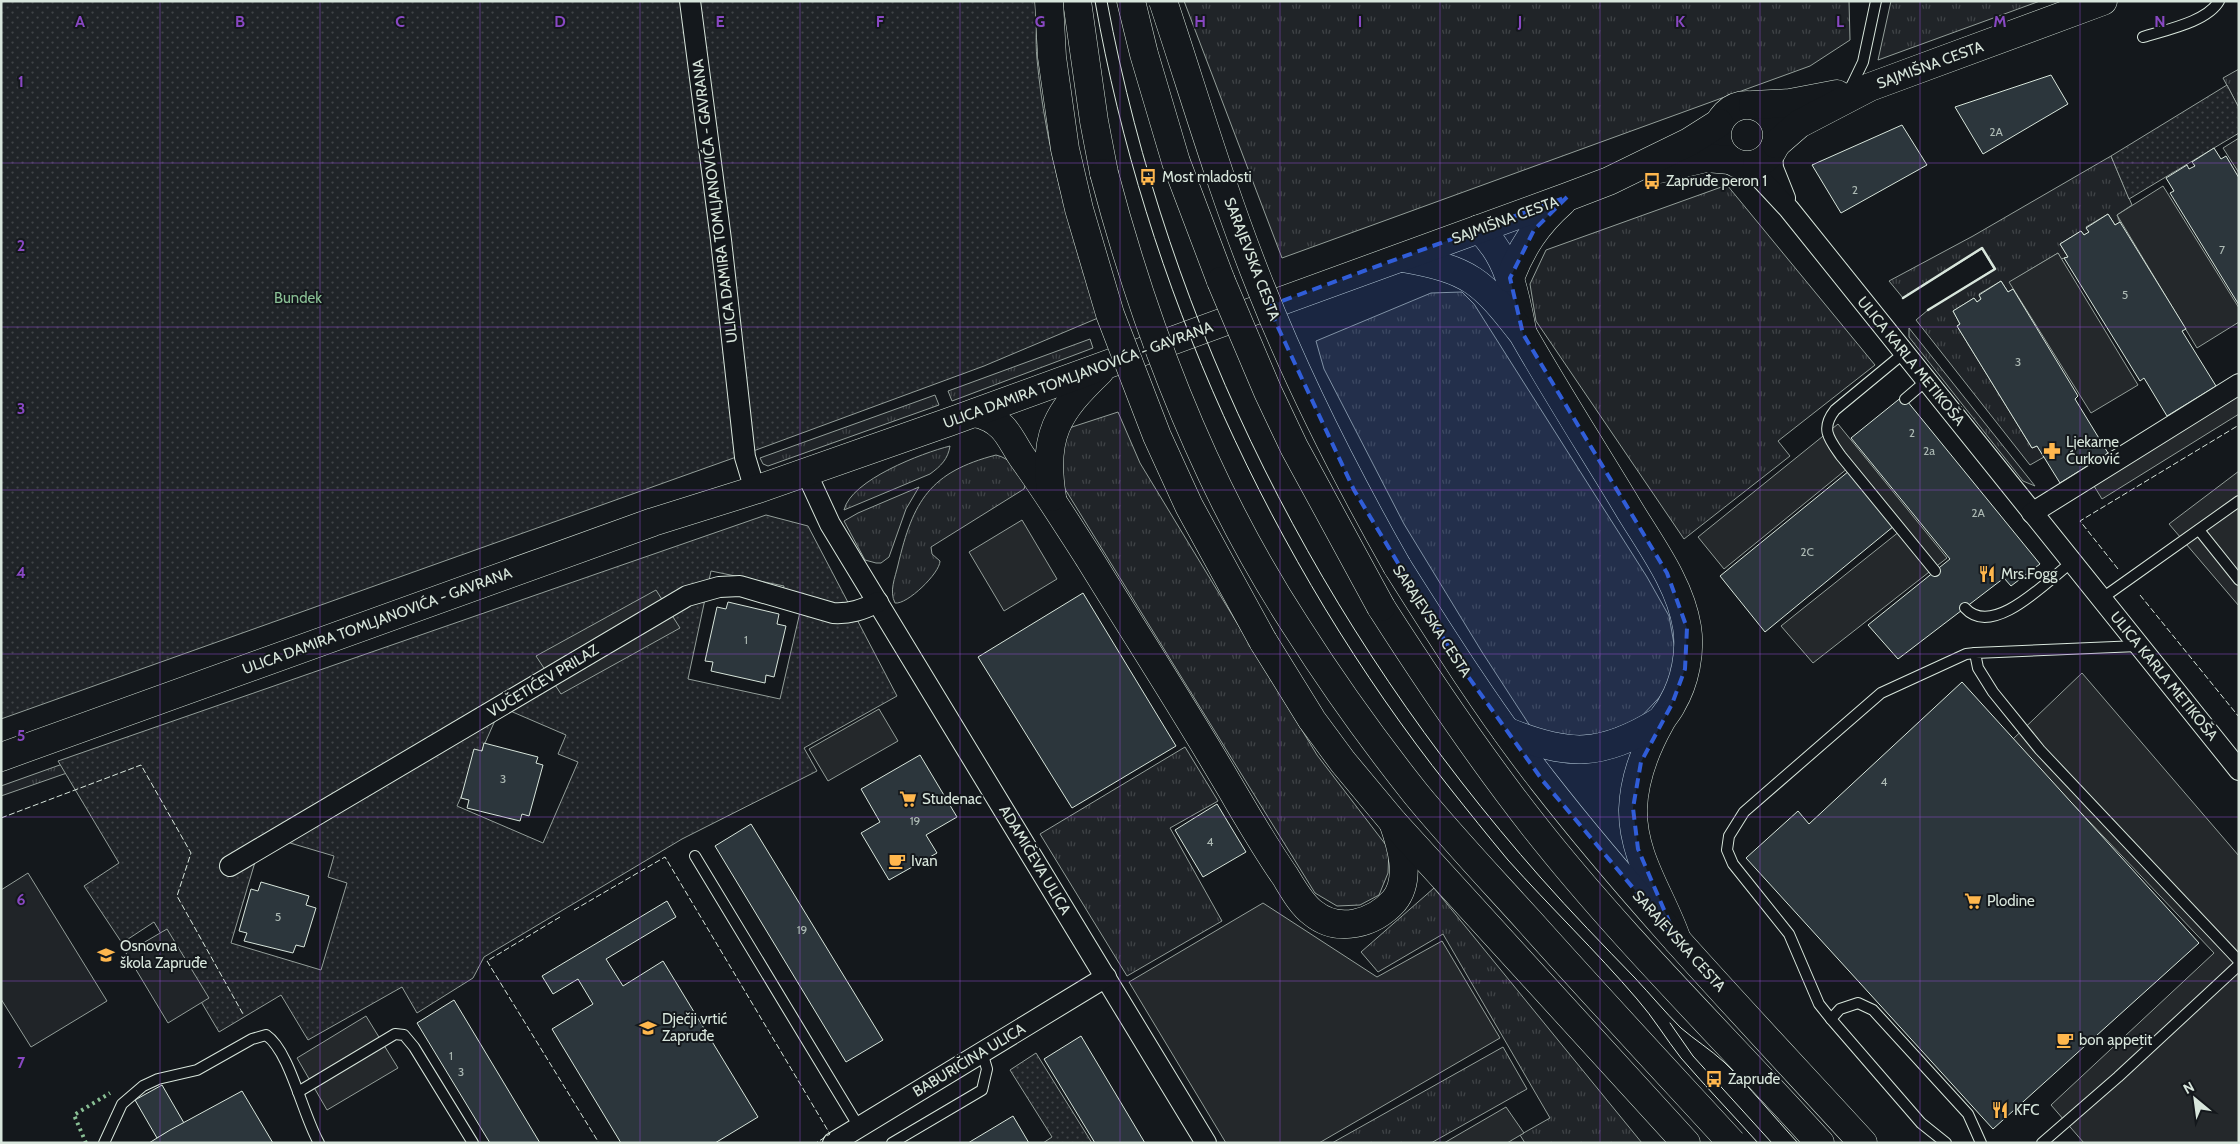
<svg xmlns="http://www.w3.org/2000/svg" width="2240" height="1144" font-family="Cabin,sans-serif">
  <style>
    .grass { fill: url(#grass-tufts); stroke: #939e99 }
    .park { fill: url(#park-dots); stroke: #939e99; fill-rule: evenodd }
    .garden { fill: #202428; stroke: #939e99 }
    .parking { fill: #24282b; stroke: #939e99 }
    .building { fill: #2c363c; stroke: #d8e6dc }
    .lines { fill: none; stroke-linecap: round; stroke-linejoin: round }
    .lane-casing { stroke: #d8e6dc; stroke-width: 12 }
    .street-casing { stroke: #d8e6dc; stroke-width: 22 }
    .secondary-casing { stroke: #d8e6dc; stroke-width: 29 }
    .lane { stroke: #14181c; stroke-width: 10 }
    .street { stroke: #14181c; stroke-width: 20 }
    .secondary { stroke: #14181c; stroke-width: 28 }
    .tram { stroke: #d8e6dc; stroke-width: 1 }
    .secondary-bridge-casing { stroke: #d8e6dc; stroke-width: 29; stroke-linecap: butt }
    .secondary-bridge { stroke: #14181c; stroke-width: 28 }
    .hedge { stroke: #8ac095; stroke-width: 4; stroke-dasharray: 2.5 4; stroke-linecap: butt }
    .fence { stroke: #d8e6dc; stroke-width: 1; stroke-dasharray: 6 2.5; stroke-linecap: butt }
    .wall { stroke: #d8e6dc; stroke-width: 2.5 }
    .marked { fill: #305dd8; fill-opacity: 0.2; stroke: #305dd8; stroke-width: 4; stroke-dasharray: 10 6; stroke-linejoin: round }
    .grid { fill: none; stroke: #8948c3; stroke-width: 1; stroke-opacity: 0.55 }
    .labels { text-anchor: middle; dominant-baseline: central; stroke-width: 4; stroke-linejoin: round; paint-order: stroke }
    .number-label { font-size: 12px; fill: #adbab4 }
    .street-label { font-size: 15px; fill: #d8e6dc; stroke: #14181c }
    .poi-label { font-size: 15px; fill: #d8e6dc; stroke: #14181c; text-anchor: start }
    .park-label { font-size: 15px; fill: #8ac095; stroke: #14181c }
    .grid-label { font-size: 16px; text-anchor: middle; font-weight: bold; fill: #8948c3; stroke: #14181c; stroke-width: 4; stroke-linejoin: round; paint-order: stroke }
  </style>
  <defs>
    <pattern id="grass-tufts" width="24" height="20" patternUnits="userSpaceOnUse" patternTransform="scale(1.25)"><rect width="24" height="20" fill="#202428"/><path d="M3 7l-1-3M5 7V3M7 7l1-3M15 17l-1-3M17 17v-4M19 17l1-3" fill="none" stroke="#404447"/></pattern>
    <pattern id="park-dots" width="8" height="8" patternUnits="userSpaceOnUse" patternTransform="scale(1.25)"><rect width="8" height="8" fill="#202428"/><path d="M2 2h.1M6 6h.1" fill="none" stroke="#404447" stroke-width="1.8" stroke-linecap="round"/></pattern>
  </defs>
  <rect width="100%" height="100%" fill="#14181c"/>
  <g class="grass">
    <polygon points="1184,1 1849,1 1850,40 1810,66 1282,258"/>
    <polygon points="1891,1 2040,1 1878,60"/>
    <polygon points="2239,69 2239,108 2223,78"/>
    <polygon points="2111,156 2132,205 2117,215 2120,222 2115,225 2108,214 2086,227 2089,232 2084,235 2081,231 2060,244 2068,257 2061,259 2058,253 2010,282 2014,289 2008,292 2001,281 1979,294 1981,299 1977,302 1974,298 1953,311 1960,324 1957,326 2032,448 2037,446 2044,457 2030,465 1916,320 1928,310 1994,269 1982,249 1903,298 1889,281 1973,236"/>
    <polygon points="1727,185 1875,365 1778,441 1790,456 1684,539 1536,321 1530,284 1546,250"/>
    <polygon points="1462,292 1474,304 1647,577 1669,616 1676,655 1670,686 1639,719 1603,733 1572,740 1532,729 1482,652 1404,524 1324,369 1316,341 1431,293"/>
    <polygon points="1909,328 2035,486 2023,481 1909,337"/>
    <polygon points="1090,339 1093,348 952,401 948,391"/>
    <polygon points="935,395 939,405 768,466 763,464 760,458"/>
    <polygon points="1118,412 1140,463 1317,755 1389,849 1388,873 1379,895 1360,905 1337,906 1315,893 1060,481 1059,455 1069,428"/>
    <path d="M 950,446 C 948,459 941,466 930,474 L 844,510 C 851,480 922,453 950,446 Z"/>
    <path d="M 996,455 C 1010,458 1020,471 1026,483 L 1024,489 L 931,547 L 932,554 L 940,561 C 940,573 907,605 895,603 C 889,591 895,578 898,565 C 913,501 930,472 996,455 Z"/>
    <polygon points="919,487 906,509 889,557 881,563 876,563 865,560 844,521 858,513"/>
    <polygon points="295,681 299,692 1,796 1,786"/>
    <polygon points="1185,747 1218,801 1170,828 1222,921 1127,976 1040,834"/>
    <polygon points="1434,888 1642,1143 1525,1143 1520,1135 1550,1118 1443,934 1378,972 1361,952"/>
    <polygon points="1503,1047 1527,1089 1431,1143 1332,1143"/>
  </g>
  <g class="park">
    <path d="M 1,1 L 1037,1 C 1037,20 1035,40 1037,59 C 1045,148 1071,233 1098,318 L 984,366 L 756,450 L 1,719 Z"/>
    <polygon points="2227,85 2239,108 2239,133 2129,199 2111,156"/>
    <path d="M 766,515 L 808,526 L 897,696 L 804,748 L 817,771 L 682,839 L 484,957 L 473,978 L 417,1013 L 402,987 L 308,1040 L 281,995 L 219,1032 L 154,922 L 122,943 L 84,886 L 119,863 L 58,761 ZM 711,571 L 784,586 L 780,607 L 800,612 L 780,699 L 688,679 ZM 501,707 L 566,735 L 558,754 L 578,762 L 543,843 L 457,806 ZM 263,835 L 334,856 L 328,877 L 347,883 L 321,970 L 231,943 Z"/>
    <polygon points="1036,1053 1092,1143 1043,1143 1052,1137 1010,1070"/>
  </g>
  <g class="garden">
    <polygon points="28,873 107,1001 31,1047 1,999 1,890"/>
    <polygon points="167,929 209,998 168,1023 126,953"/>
  </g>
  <g class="parking">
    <polygon points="2239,138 2239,173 2223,148"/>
    <polygon points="2163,186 2239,308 2239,322 2197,348 2117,215"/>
    <polygon points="2058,253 2138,385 2091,413 2009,282"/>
    <polygon points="2239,395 2239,414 2102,499 2094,486"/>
    <polygon points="1838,424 1947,558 1813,663 1781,626 1900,531 1848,468 1724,569 1698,537"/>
    <polygon points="2239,471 2239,606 2169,524"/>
    <polygon points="1022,520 1057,579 1004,611 969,552"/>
    <polygon points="656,590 680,628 561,694 536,656"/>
    <polygon points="2082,673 2239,856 2239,1143 2084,1143 2051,1105 2214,953 2012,740"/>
    <polygon points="879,709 898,741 828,781 809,749"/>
    <polygon points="1263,903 1377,977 1442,941 1500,1038 1319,1143 1226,1143 1129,982"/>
    <polygon points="366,1016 398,1068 327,1110 297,1058"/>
    <polygon points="1506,1107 1524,1133 1507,1143 1444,1143"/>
  </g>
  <g class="building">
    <polygon points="2051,75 2068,104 1983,154 1955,107"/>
    <polygon points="1902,125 1927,165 1841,213 1812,165"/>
    <polygon points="2214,148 2221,159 2226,156 2239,178 2239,305 2170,193 2174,191 2166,178 2187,165 2189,169 2195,166 2192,162"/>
    <polygon points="2108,214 2115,225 2120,222 2186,329 2182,331 2216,386 2167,416 2144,378 2140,381 2064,258 2068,257 2060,244 2081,231 2084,235 2089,232 2086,228"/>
    <polygon points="2001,281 2008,292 2013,289 2078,396 2075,399 2108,453 2060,483 2037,446 2032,448 1957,326 1960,324 1953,311 1974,298 1977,302 1981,299 1979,295"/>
    <polygon points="1903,396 2040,564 2011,586 2004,578 1898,659 1868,625 1950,559 1851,438"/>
    <polygon points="1849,471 1894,526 1765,632 1720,576"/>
    <polygon points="1083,593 1176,746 1072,808 978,657"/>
    <polygon points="728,602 779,614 777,624 786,626 774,677 766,675 765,683 711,671 713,662 705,661 717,607 726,609"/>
    <polygon points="1962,682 2199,943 1993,1129 1746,858 1798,811 1809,824"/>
    <polygon points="484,743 538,757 536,763 543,765 529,816 522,814 520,821 467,808 469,800 461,798 474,749 482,751"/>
    <polygon points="920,755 957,817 926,835 937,853 889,880 861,833 880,822 861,789"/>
    <polygon points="1217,804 1246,852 1203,877 1175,830"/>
    <polygon points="751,824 883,1040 846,1062 715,846"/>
    <polygon points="261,882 309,896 306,905 316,908 304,947 296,945 293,953 244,941 247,933 239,931 251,889 258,891"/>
    <polygon points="667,901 676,917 606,959 623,986 663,961 758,1117 715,1143 621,1143 552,1029 593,1004 578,979 553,994 542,976"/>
    <polygon points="454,1000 540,1143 490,1143 417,1023"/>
    <polygon points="1081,1036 1145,1143 1095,1143 1044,1059"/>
    <polygon points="162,1085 184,1123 157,1138 135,1100"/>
    <polygon points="242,1091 273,1143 149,1143 170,1130"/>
    <polygon points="1013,1116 1029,1143 968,1143"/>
  </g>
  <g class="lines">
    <g class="lane-casing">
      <g id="lane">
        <path d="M 2143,37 C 2165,30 2207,22 2219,1"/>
        <polyline points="1849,91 1863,62 1876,1"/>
        <path d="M 1904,353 L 1835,410 C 1820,429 1829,439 1841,456 L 1935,571"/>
        <polyline points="1905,399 1926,381"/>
        <polyline points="2199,530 2239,580"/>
        <polyline points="2101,599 2239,501"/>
        <path d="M 1965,608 C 1993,639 2048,580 2072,562"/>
        <polyline points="2138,646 1975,653 1978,668 1993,692 2040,750 2239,961"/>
        <polyline points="695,856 859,1127"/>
        <polyline points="1831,1019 1840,1009 1858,1003 1873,1010 1968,1114 1981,1143"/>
        <polyline points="298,1092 395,1034 404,1035 414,1047 473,1143"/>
        <path d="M 104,1143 L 122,1104 L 143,1086 L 158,1079 L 197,1070 L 252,1039 L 266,1035 C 290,1051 303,1116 319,1143"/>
        <polyline points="892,1143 982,1090 987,1069 982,1052"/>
        <polyline points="1946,1143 1921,1123 1831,1019 1819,1004 1789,934 1733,864 1727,850 1729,836 1744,812 1881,693 1966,654 1975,653"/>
        <polyline points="2042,1143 2118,1077 2239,965"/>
      </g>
    </g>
    <g class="street-casing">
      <g id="street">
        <polyline points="690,1 721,240 745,457 755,490"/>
        <polyline points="1772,152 1773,168 1785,198"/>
        <polyline points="1743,165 1762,180 1789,209 2239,770"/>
        <polyline points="806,472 830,524 1206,1143"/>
        <polyline points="2032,513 2239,384"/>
        <path d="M 230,866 L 687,596 L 719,587 L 740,586 L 833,613 C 850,614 862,610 878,602"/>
        <polyline points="833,1143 1106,977"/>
      </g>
    </g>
    <g class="secondary-casing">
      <g id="secondary">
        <polyline points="1077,1 1094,121 1104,173"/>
        <polyline points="1131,1 1144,54 1176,162 1221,281"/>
        <circle cx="1747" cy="135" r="30"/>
        <polyline points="1753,105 1790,103 1837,94"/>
        <polyline points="1776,144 1799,124 1870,87 2103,1"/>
        <polyline points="1659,169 1706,158 1730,160"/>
        <path d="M 1479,229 C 1508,255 1515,293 1522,330"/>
        <path d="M 1403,258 C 1470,270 1481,280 1523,334 C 1556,392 1592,448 1627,506 C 1649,543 1680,583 1687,627 C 1691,652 1685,682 1672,704 C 1669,711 1663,716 1660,723 C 1645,750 1634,778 1633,809 C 1632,857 1662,896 1677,940"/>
        <path d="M 1510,278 C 1522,247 1537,224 1562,202"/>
        <path d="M 975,413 C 985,415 994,419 1002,427 C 1010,435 1015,447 1022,457 C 1046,490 1067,524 1089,558 C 1135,633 1183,707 1227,782 C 1246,814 1264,846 1285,876 C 1293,889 1301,904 1313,913 C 1339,934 1374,923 1394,901 C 1412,879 1401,845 1393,822"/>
        <path d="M 1052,497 C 1042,436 1057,412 1100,371"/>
        <path d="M 1397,566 C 1443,639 1490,713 1543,781 C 1642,908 1754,1024 1863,1143"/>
        <path d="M 1381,607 C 1429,682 1479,756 1534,826 C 1622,938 1725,1038 1820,1143"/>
        <polyline points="1263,641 1312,720 1343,762 1393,822 1686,1143"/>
        <path d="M 1506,731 C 1568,757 1602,757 1660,721"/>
        <polyline points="1,757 653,522 755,490 949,422 1567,197 1609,181 1689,142 1719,123"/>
      </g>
    </g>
    <use href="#lane" class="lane"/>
    <use href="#street" class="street"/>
    <use href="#secondary" class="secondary"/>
    <g class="tram">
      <path d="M 1095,1 C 1145,285 1270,561 1449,787 C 1468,811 1488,836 1508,860 C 1550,907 1596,951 1637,999 C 1653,1017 1666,1039 1681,1058 C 1706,1087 1733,1115 1758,1143"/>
      <path d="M 1107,1 C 1169,330 1320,628 1541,878 C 1571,912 1603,945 1635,978 C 1650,994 1665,1012 1681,1028 C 1695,1040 1711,1050 1724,1062 C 1750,1087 1773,1116 1798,1143"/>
      <polyline points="1670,1023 1693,1056 1772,1143"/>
    </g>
    <g class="secondary-bridge-casing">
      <g id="secondary-bridge">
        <polyline points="1049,1 1052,57 1065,149 1079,209 1110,314 1157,436 1189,506 1263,641"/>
        <path d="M 1163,1 C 1195,97 1223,194 1261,288 C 1299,384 1346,476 1397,566"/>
        <path d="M 1104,173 C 1146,332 1206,488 1296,626 C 1333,684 1373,740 1416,794 C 1452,838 1491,879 1529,921 C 1596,996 1664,1069 1732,1143"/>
        <polyline points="1221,281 1268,392 1294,447 1381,607"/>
      </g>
    </g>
    <use href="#secondary-bridge" class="secondary-bridge"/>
    <polyline class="hedge" points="86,1143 74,1115 110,1093"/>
    <g class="fence">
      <polyline points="2118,569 2080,521 2239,425"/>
      <polyline points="2140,595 2239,717"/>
      <polyline points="1,818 141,765 191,853 177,896 243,1014"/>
      <polyline points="574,910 665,857 830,1134 816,1143"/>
      <polyline points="560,917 487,961 599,1143"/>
    </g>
    <polyline class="wall" points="1903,298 1982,248 1995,269 1928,310"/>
  </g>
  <path class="marked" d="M 1567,197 L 1534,230 L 1510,278 L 1523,334 L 1667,573 L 1687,628 L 1685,669 L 1672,704 L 1641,762 L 1633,808 L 1638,849 L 1677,940 L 1543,781 L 1457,661 L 1354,490 L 1268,306 Z"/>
  <path class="grid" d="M 160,1 L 160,1143M 320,1 L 320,1143M 480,1 L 480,1143M 640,1 L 640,1143M 800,1 L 800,1143M 960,1 L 960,1143M 1120,1 L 1120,1143M 1280,1 L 1280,1143M 1440,1 L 1440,1143M 1600,1 L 1600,1143M 1760,1 L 1760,1143M 1920,1 L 1920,1143M 2080,1 L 2080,1143M 1,163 L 2239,163M 1,327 L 2239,327M 1,490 L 2239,490M 1,654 L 2239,654M 1,817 L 2239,817M 1,981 L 2239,981"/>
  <defs>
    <g id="bus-bare" transform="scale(1.35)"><path d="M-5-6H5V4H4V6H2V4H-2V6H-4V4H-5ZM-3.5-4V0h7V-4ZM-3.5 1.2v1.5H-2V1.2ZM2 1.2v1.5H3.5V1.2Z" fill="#ffb74d" stroke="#14181c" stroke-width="2.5" paint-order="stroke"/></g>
    <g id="pharmacy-bare" transform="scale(1.35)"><path d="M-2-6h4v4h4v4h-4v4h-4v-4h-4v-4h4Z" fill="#ffb74d" stroke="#14181c" stroke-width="2.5" paint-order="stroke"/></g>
    <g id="restaurant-bare" transform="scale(1.35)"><path d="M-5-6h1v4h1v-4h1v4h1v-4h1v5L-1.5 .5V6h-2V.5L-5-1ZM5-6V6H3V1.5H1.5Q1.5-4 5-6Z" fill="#ffb74d" stroke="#14181c" stroke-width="2.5" paint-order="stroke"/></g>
    <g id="supermarket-bare" transform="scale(1.35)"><path d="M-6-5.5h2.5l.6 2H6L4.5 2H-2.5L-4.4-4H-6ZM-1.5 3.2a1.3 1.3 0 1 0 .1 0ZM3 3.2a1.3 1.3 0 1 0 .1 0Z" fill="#ffb74d" stroke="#14181c" stroke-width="2.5" paint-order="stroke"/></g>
    <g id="cafe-bare" transform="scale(1.35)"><path d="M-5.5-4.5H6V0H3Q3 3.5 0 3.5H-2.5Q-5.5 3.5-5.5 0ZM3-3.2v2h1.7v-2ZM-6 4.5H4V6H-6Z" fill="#ffb74d" stroke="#14181c" stroke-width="2.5" paint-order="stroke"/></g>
    <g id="school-bare" transform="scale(1.35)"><path d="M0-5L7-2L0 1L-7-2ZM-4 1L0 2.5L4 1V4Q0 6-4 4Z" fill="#ffb74d" stroke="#14181c" stroke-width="2.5" paint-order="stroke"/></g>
  </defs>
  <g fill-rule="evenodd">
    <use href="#bus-bare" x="1148" y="177"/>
    <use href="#bus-bare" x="1652" y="181"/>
    <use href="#pharmacy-bare" x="2052" y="451"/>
    <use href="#restaurant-bare" x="1987" y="574"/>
    <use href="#supermarket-bare" x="908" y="799"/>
    <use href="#cafe-bare" x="897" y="861"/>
    <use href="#supermarket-bare" x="1973" y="901"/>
    <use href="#school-bare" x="106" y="955"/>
    <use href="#school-bare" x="648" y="1028"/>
    <use href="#cafe-bare" x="2065" y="1040"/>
    <use href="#bus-bare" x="1714" y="1079"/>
    <use href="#restaurant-bare" x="2000" y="1110"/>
  </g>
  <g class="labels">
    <g class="number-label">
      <text x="1996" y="131">2A</text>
      <text x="1855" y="189">2</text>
      <text x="2222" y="249">7</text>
      <text x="2125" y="294">5</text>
      <text x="2018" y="361">3</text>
      <text x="1912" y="432">2</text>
      <text x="1929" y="450">2a</text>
      <text x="1978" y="512">2A</text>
      <text x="1807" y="551">2C</text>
      <text x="746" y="639">1</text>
      <text x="503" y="778">3</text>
      <text x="1884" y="781">4</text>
      <text x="915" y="820">19</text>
      <text x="1210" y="841">4</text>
      <text x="278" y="916">5</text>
      <text x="802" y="929">19</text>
      <text x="451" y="1055">1</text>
      <text x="461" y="1071">3</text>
    </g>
    <g class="street-label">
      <text transform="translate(1930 65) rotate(-20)">SAJMIŠNA CESTA</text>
      <text transform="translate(715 201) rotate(-97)">ULICA DAMIRA TOMLJANOVIĆA - GAVRANA</text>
      <text transform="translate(1505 220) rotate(-20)">SAJMIŠNA CESTA</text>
      <text transform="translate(1252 259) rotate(69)">SARAJEVSKA CESTA</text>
      <text transform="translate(1911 361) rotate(51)">ULICA KARLA METIKOŠA</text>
      <text transform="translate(1078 375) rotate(-20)">ULICA DAMIRA TOMLJANOVIĆA - GAVRANA</text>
      <text transform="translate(377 621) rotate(-20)">ULICA DAMIRA TOMLJANOVIĆA - GAVRANA</text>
      <text transform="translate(1432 621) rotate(57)">SARAJEVSKA CESTA</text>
      <text transform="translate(2164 676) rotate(51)">ULICA KARLA METIKOŠA</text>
      <text transform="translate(543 681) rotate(-31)">VUČETIĆEV PRILAZ</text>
      <text transform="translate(1035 860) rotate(59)">ADAMIČEVA ULICA</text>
      <text transform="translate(1679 941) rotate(48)">SARAJEVSKA CESTA</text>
      <text transform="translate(969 1060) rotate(-31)">BABURIČINA ULICA</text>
    </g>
    <g class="poi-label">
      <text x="1162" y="177">Most mladosti</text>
      <text x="1666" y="181">Zapruđe peron 1</text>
      <text x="2066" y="442">Ljekarne<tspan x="2066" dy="17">Ćurković</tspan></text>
      <text x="2001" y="574">Mrs.Fogg</text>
      <text x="922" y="799">Studenac</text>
      <text x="911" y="861">Ivan</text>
      <text x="1987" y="901">Plodine</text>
      <text x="120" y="946">Osnovna<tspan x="120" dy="17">škola Zapruđe</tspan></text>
      <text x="662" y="1019">Dječji vrtić<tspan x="662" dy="17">Zapruđe</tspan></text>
      <text x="2079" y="1040">bon appetit</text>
      <text x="1728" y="1079">Zapruđe</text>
      <text x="2014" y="1110">KFC</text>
    </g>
    <g class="park-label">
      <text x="298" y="298">Bundek</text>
    </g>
  </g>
  <g class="grid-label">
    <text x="80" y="27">A</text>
    <text x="240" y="27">B</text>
    <text x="400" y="27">C</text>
    <text x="560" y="27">D</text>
    <text x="720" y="27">E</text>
    <text x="880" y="27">F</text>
    <text x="1040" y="27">G</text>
    <text x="1200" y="27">H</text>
    <text x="1360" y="27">I</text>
    <text x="1520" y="27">J</text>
    <text x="1680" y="27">K</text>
    <text x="1840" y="27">L</text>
    <text x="2000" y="27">M</text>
    <text x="2160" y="27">N</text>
    <text x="21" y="87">1</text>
    <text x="21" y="251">2</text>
    <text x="21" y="414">3</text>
    <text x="21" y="578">4</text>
    <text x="21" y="741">5</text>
    <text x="21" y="905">6</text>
    <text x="21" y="1068">7</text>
  </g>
  <rect width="2240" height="1144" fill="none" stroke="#d8e6dc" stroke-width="5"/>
  <g transform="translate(2195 1099) rotate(331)" stroke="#14181c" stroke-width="4" paint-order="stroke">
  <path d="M0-4L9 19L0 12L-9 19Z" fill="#d8e6dc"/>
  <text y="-8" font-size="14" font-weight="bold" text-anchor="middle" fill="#d8e6dc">N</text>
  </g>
</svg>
